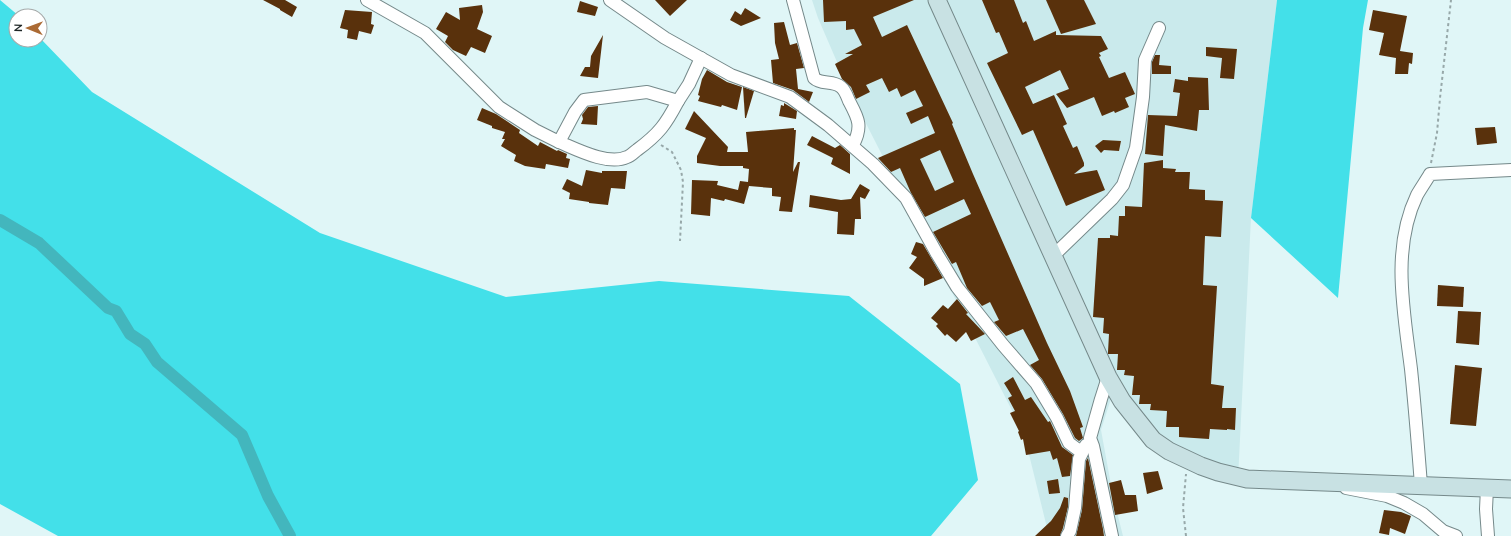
<svg xmlns="http://www.w3.org/2000/svg" width="1511" height="536" font-family="'Nunito Sans',sans-serif">
  <style>
    .built { fill: #caeaec }
    .green { fill: #43e0e9 }
    .lines { fill: none; stroke-linecap: round; stroke-linejoin: round }
    .canal { stroke: #43b6bd; stroke-width: 12 }
    .building { fill: #59310c; fill-rule: evenodd }
    .street-casing { stroke: #75898a; stroke-width: 14 }
    .secondary-casing { stroke: #75898a; stroke-width: 19 }
    .path { stroke: #97a8a9; stroke-width: 2; stroke-dasharray: 3 3; stroke-linecap: butt }
    .street { stroke: #fff; stroke-width: 12 }
    .secondary { stroke: #c8e1e3; stroke-width: 17 }
  </style>
  <rect width="100%" height="100%" fill="#e0f6f7"/>
  <polygon class="built" points="812,0 1277,0 1251,218 1238,479 1168,443 1115,386 1101,430 1113,496 1123,536 1049,536 1024,434 850,92 818,18"/>
  <g class="green">
    <polygon points="0,0 19,16 16,16 16,40 40,40 40,38 92,92 320,233 506,297 659,281 849,296 960,384 978,480 931,536 58,536 0,504"/>
    <polygon points="1277,0 1368,0 1363,28 1338,298 1251,218"/>
  </g>
  <g class="lines">
    <polyline class="canal" points="0,220 39,243 108,308 116,311 130,334 145,344 157,362 242,435 268,496 290,536"/>
  </g>
  <g class="building">
    <polygon points="263,0 285,0 297,7 292,17 280,10 280,9"/>
    <polygon points="655,0 687,0 670,16"/>
    <path d="M 823,0 L 914,0 L 873,17 L 882,37 L 907,25 L 953,123 L 952,124 L 973,174 L 1047,343 L 1070,391 L 1083,427 L 1080,428 L 1083,438 L 1079,441 L 1075,438 L 1063,414 L 1042,379 L 1030,365 L 1039,360 L 1023,329 L 1006,336 L 994,322 L 999,320 L 990,302 L 982,306 L 967,288 L 956,262 L 952,264 L 933,232 L 971,214 L 964,199 L 925,217 L 911,193 L 900,168 L 891,172 L 878,158 L 935,133 L 928,116 L 911,124 L 906,113 L 923,106 L 915,90 L 901,97 L 897,88 L 889,92 L 882,78 L 866,85 L 870,92 L 856,99 L 851,87 L 842,79 L 835,64 L 853,54 L 845,54 L 862,45 L 854,29 L 846,30 L 846,21 L 824,22 ZM 940,150 L 954,182 L 935,191 L 920,159 Z"/>
    <polygon points="982,0 1014,0 1023,23 1026,21 1034,41 1056,31 1056,35 1101,36 1108,49 1099,53 1101,56 1099,57 1109,78 1125,72 1135,94 1125,98 1129,107 1115,113 1114,111 1102,116 1094,97 1067,108 1056,94 1069,89 1060,70 1025,87 1033,104 1054,95 1067,124 1063,126 1073,148 1077,146 1084,163 1084,166 1074,174 1097,170 1105,190 1066,206 1033,130 1022,135 987,63 1008,53 999,32 996,33"/>
    <polygon points="1046,0 1084,0 1096,24 1061,34"/>
    <polygon points="580,1 598,7 595,16 577,12"/>
    <polygon points="482,5 483,12 477,29 492,36 485,53 471,47 466,56 453,50 445,42 448,36 436,29 446,12 460,20 459,8"/>
    <polygon points="745,8 761,18 741,26 730,20 735,11 741,15"/>
    <polygon points="345,10 372,12 371,24 374,25 371,34 359,31 357,40 347,38 348,30 340,28"/>
    <polygon points="1373,10 1407,16 1400,51 1413,53 1412,64 1409,63 1408,74 1395,74 1396,58 1379,55 1384,33 1369,30"/>
    <polygon points="784,22 790,45 797,43 804,68 796,69 798,89 813,92 809,102 793,90 773,83 771,60 779,59 775,43 774,23"/>
    <polygon points="603,35 598,78 580,76 585,67 590,67 591,56"/>
    <polygon points="1206,47 1237,49 1234,79 1220,78 1222,58 1206,56"/>
    <polygon points="1155,55 1160,55 1159,65 1171,66 1171,74 1152,74 1152,62"/>
    <polygon points="707,70 727,82 742,87 737,110 722,105 721,107 698,101 700,96 698,95 702,79"/>
    <polygon points="1188,77 1208,78 1209,110 1199,110 1197,131 1165,125 1163,156 1145,154 1148,115 1177,116 1180,93 1173,92 1175,79 1188,81"/>
    <polygon points="743,87 754,91 746,118 745,118"/>
    <polygon points="784,103 797,111 796,119 779,116 781,105 784,106"/>
    <polygon points="598,106 597,125 581,124 583,119 582,115 588,107"/>
    <polygon points="482,108 496,114 520,130 519,133 538,146 540,142 557,151 558,150 567,154 566,158 570,159 568,168 546,164 545,169 525,166 514,161 516,155 501,146 505,139 502,139 505,132 492,128 492,126 477,120"/>
    <polygon points="694,111 728,147 727,152 748,152 746,132 794,128 794,130 796,130 793,172 798,162 800,162 792,212 779,211 781,197 772,196 772,188 749,186 744,204 725,199 724,201 711,198 710,216 691,214 692,180 718,181 717,185 738,190 740,181 748,182 749,169 743,168 743,166 720,166 697,163 697,156 706,138 685,129"/>
    <polygon points="1495,127 1497,143 1477,145 1475,128"/>
    <polygon points="812,136 835,148 840,145 850,154 850,174 831,164 833,158 807,145"/>
    <polygon points="1103,140 1121,141 1119,151 1104,150 1101,153 1095,146"/>
    <polygon points="1163,160 1163,168 1176,169 1175,172 1190,172 1189,189 1205,190 1205,200 1223,201 1221,237 1205,236 1203,285 1217,286 1211,384 1224,386 1222,408 1236,408 1235,430 1227,429 1227,430 1210,429 1209,439 1179,437 1179,427 1166,427 1167,411 1150,410 1151,404 1139,404 1140,395 1132,395 1134,376 1124,375 1125,370 1117,370 1118,354 1108,354 1108,352 1109,334 1103,333 1104,318 1093,317 1098,238 1110,238 1110,235 1118,236 1119,216 1125,216 1125,206 1142,207 1144,163"/>
    <polygon points="586,170 602,173 602,171 627,171 625,189 611,188 608,205 589,203 589,202 569,199 570,193 562,189 567,179 582,186"/>
    <polygon points="860,184 870,190 865,199 860,197 861,219 855,219 854,235 837,234 838,212 809,207 810,195 841,200 851,199"/>
    <polygon points="916,242 923,244 943,278 924,286 924,279 909,268 917,257 911,254"/>
    <polygon points="1438,285 1464,287 1463,307 1437,306"/>
    <polygon points="957,299 968,313 966,314 985,334 971,341 966,332 956,342 947,334 945,336 936,326 938,324 931,318 943,305 948,309"/>
    <polygon points="1458,311 1481,312 1479,345 1456,343"/>
    <polygon points="1455,365 1482,368 1476,426 1450,424"/>
    <polygon points="1013,377 1025,400 1031,397 1048,422 1050,421 1062,447 1073,455 1070,476 1062,477 1057,458 1053,460 1050,451 1026,455 1023,439 1021,440 1018,432 1019,431 1010,413 1015,411 1008,398 1012,396 1004,383"/>
    <polygon points="1088,458 1103,529 1104,536 1076,536 1082,510 1086,461"/>
    <polygon points="1158,471 1163,489 1147,494 1143,473"/>
    <polygon points="1058,479 1060,493 1049,494 1047,481"/>
    <polygon points="1121,480 1125,495 1136,495 1138,511 1115,515 1109,483"/>
    <polygon points="1064,497 1068,498 1068,507 1063,528 1060,536 1035,536 1051,521 1060,508"/>
    <polygon points="1384,510 1401,512 1411,516 1405,534 1390,528 1389,535 1379,533"/>
  </g>
  <g class="lines">
    <g class="street-casing">
      <g id="street">
        <polyline points="367,0 425,33 499,107 535,130 559,142 575,112 584,100 647,92 678,101 689,84 701,58"/>
        <polyline points="610,0 665,38 731,75 790,97 828,125 873,164 906,198 937,254 957,287 1003,345 1036,383 1057,418 1069,443 1077,449 1082,450"/>
        <path d="M 793,0 L 814,78 C 821,85 833,80 841,87 C 845,90 847,96 849,101 C 858,118 863,126 853,145"/>
        <path d="M 559,142 C 576,149 608,166 627,157 C 631,156 634,152 637,150 C 659,134 666,124 678,101"/>
        <polyline points="1054,255 1112,199 1123,185 1136,148 1143,97 1145,60 1159,28"/>
        <polyline points="1108,377 1101,399 1090,438 1093,446 1112,536"/>
        <path d="M 1421,485 C 1418,446 1415,408 1411,369 C 1404,312 1391,249 1417,195 C 1421,188 1426,181 1430,174 L 1511,170"/>
        <polyline points="1346,488 1387,496 1404,503 1423,514 1443,531 1456,536"/>
        <polyline points="1487,488 1486,509 1488,536"/>
        <polyline points="1067,536 1070,531 1075,508 1079,459 1086,445"/>
      </g>
    </g>
    <g class="secondary-casing">
      <polyline id="secondary" points="937,0 1108,377 1122,401 1153,440 1169,451 1201,466 1218,472 1247,479 1511,489"/>
    </g>
    <g class="path">
      <polyline points="661,145 672,152 681,170 683,182 680,241"/>
      <polyline points="1431,163 1437,133 1440,98 1451,0"/>
      <polyline points="1186,536 1183,508 1186,474"/>
    </g>
    <use href="#street" class="street"/>
    <use href="#secondary" class="secondary"/>
  </g>
  <g transform="translate(28 28) rotate(271)"><circle r="19" fill="#ffffff" stroke="#a5a9a9"/>
  <path d="M0-3L7 15L0 10L-7 15Z" fill="#ab6a34"/>
  <text y="-6" font-size="11" font-weight="bold" text-anchor="middle" fill="#1f2727">N</text>
  </g>
</svg>
